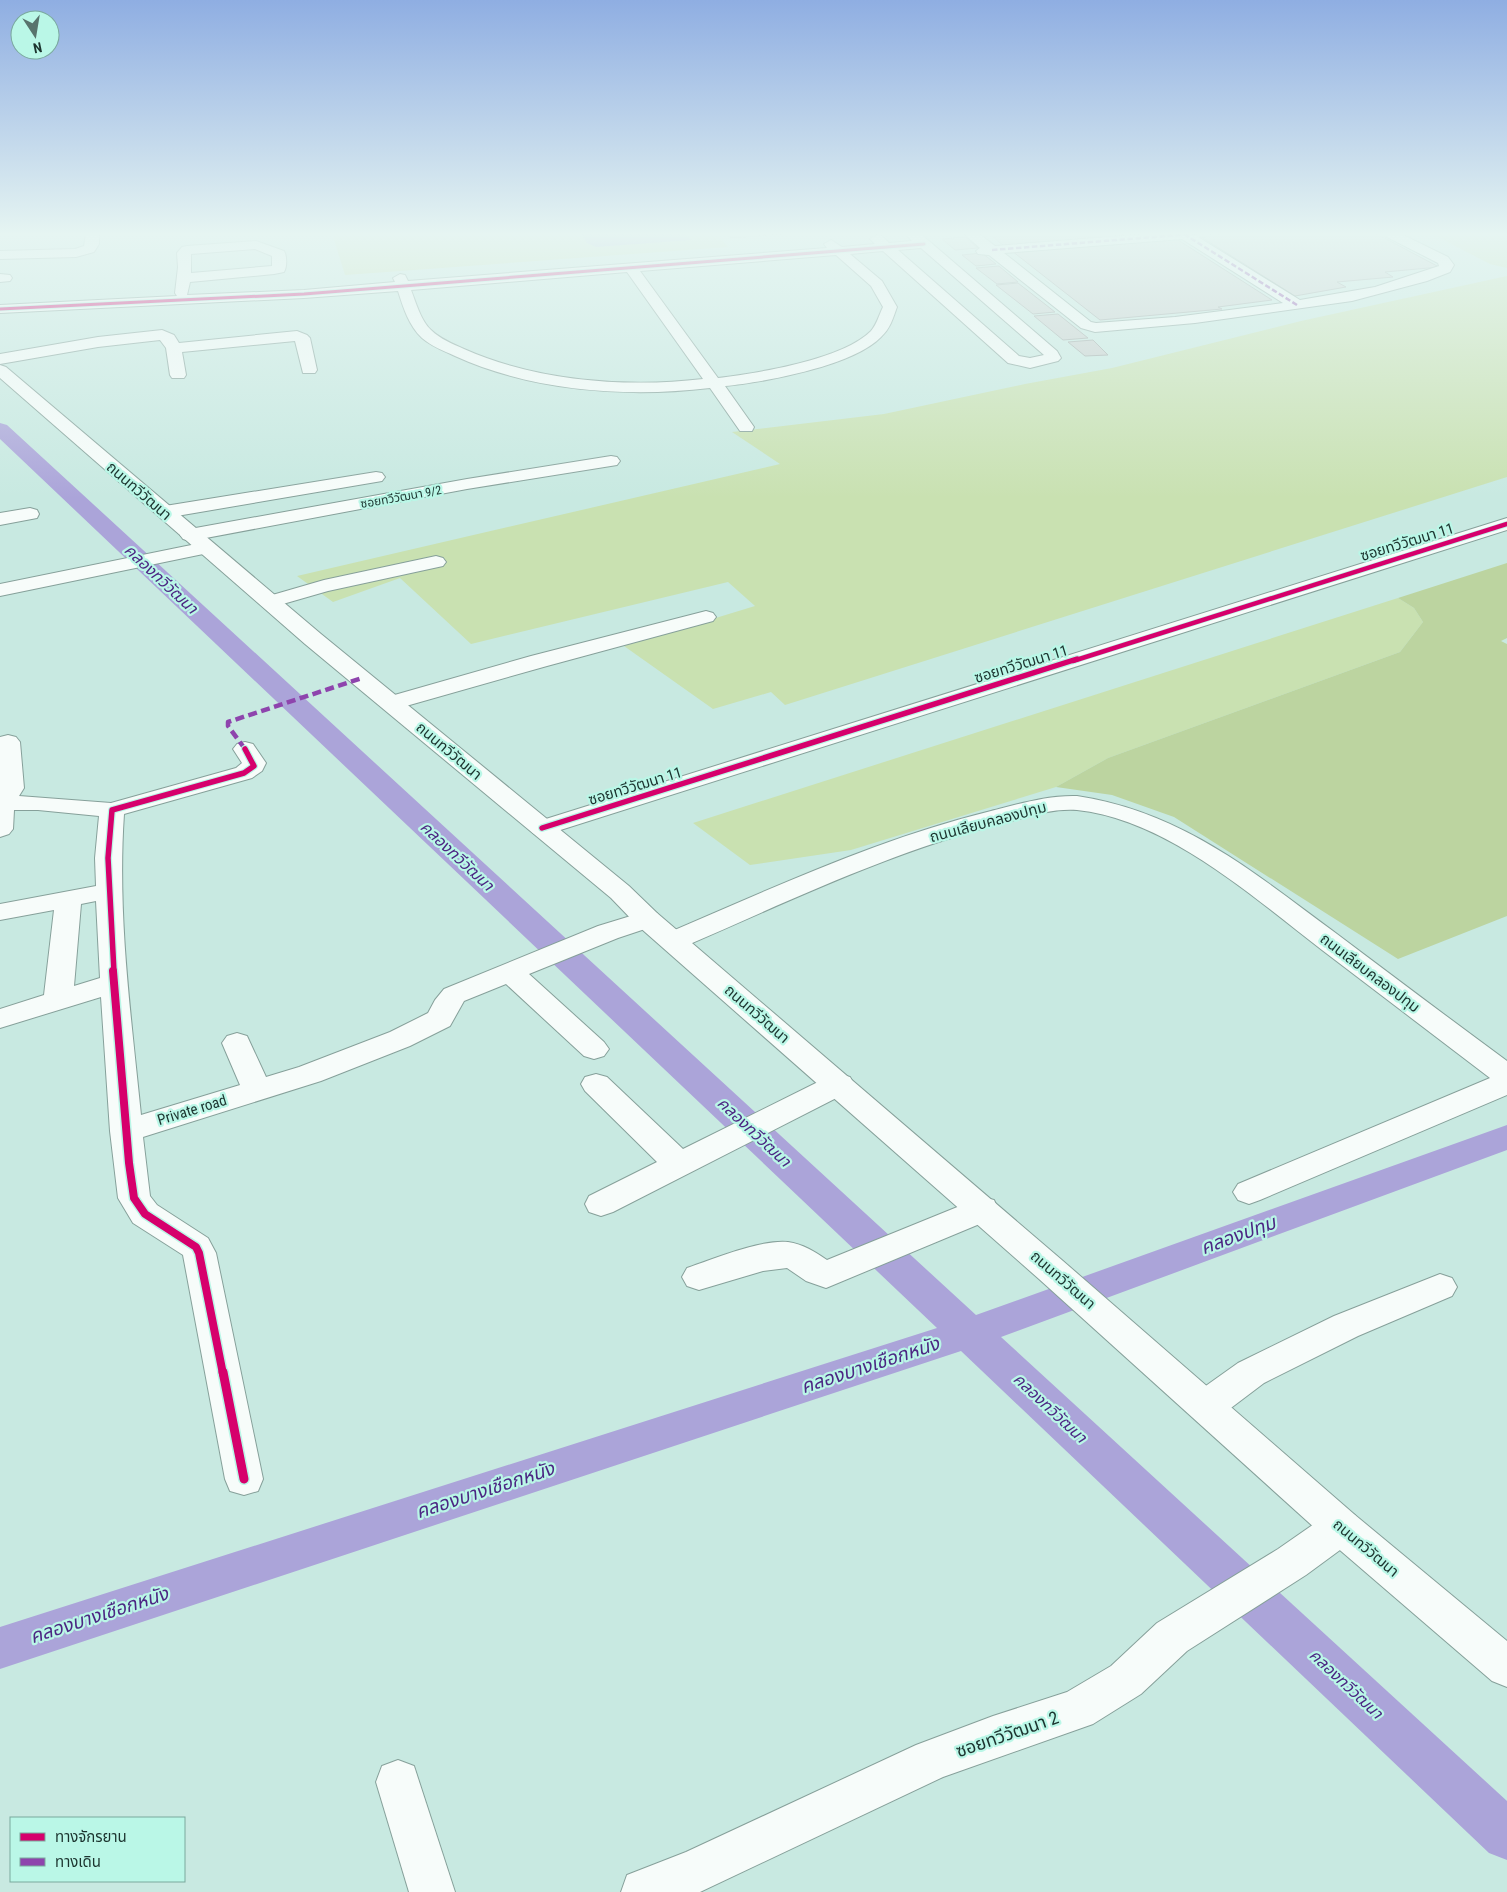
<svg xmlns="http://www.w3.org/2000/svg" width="1507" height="1892" font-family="'Roboto Condensed','Noto Sans Thai',sans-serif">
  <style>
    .green { fill: #c9e1b1 }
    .forest { fill: #bcd4a0 }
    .water { fill: #aba4d9 }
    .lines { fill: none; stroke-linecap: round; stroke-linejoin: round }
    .canal { fill: #aba4d9; fill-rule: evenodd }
    .building { fill: #c9cecd; stroke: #9fa5a4 }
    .minor-casing { stroke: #86a09a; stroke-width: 2 }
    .major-casing { stroke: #86a09a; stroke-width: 2 }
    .minor { fill: #f7fcfa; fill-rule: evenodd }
    .major { fill: #f7fcfa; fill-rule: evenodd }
    .quiet-far1 { stroke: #8e44ad; stroke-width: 2.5; stroke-dasharray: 5.5 2.5; stroke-linecap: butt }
    .quiet { stroke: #8e44ad; stroke-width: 4.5; stroke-dasharray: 9 4.5; stroke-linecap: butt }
    .cycleway-far4-casing { stroke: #baf7e7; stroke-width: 5 }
    .cycleway-far3-casing { stroke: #baf7e7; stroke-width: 6 }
    .cycleway-far2-casing { stroke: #baf7e7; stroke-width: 8 }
    .cycleway-far1-casing { stroke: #baf7e7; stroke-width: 11 }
    .cycleway-casing { stroke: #baf7e7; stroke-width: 12 }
    .cycleway-far4 { stroke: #d6006c; stroke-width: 3 }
    .cycleway-far3 { stroke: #d6006c; stroke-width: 4.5 }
    .cycleway-far2 { stroke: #d6006c; stroke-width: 5.5 }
    .cycleway-far1 { stroke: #d6006c; stroke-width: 8 }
    .cycleway { stroke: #d6006c; stroke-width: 9 }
    .labels { text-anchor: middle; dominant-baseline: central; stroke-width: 4.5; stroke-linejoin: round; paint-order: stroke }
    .far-street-label { font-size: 12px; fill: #1b332e; stroke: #baf7e7 }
    .street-label { font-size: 15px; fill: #1b332e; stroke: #baf7e7 }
    .water-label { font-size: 16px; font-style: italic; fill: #4c2783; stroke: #baf7e7 }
    .near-street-label { font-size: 18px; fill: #1b332e; stroke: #baf7e7 }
    .near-water-label { font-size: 19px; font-style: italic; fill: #4c2783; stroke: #baf7e7 }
  </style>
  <rect width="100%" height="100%" fill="#c8e9e1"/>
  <g class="green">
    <polygon points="332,233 581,233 587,243 691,239 685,233 716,233 728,247 345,275"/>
    <polygon points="1430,233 1507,233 1507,268 1490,264"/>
    <polygon points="1507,276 1507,477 785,705 771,692 713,709 624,646 755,606 728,582 471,644 400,578 333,602 297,576 780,464 732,432 884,414 1025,384 1112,368 1301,321"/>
    <polygon points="1398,598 1414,608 1423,622 1400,652 1108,758 1056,787 851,850 750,865 693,823"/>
  </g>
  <polygon class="forest" points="1507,563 1507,638 1501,641 1507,644 1507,916 1398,959 1174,817 1112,795 1056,787 1108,758 1400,652 1423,622 1414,608 1398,598"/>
  <polygon class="water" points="581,233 685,233 691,240 596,247 587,243"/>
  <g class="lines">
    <polygon class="canal" points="0,423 7,425 976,1315 1507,1125 1507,1150 1001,1337 1507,1801 1507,1860 1489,1853 961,1351 0,1669 0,1627 937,1328 0,439"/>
  </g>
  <g class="building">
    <polygon points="727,233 794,233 731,238"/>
    <polygon points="988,233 1166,233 1004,246"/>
    <polygon points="1228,233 1375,233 1439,267 1385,272 1393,277 1337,282 1346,287 1295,296 1198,235"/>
    <polygon points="965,237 978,248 955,250 942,239"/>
    <polygon points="1175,238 1272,300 1218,307 1222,309 1100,320 1012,251"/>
    <polygon points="982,253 996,264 976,266 962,255"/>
    <polygon points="999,266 1018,282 997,284 976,268"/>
    <polygon points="1018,283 1055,312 1033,314 996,285"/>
    <polygon points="1058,314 1088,338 1063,340 1034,316"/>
    <polygon points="1093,340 1108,355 1085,356 1068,342"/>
  </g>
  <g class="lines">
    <g class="minor-casing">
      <g id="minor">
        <polygon points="86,233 99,233 99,244 94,252 76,257 0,259 0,251 75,249 84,246"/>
        <path d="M 905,233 L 919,233 L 929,241 L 1057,351 L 1061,358 L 1058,361 L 1030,368 L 1008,363 L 883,251 L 850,254 L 882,281 L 897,307 C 893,318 890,329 881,337 C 853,366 765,382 725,386 L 754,427 L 752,431 L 740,431 L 710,388 C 626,398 532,391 455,356 C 444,351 431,346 422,338 C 409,326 403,307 398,291 L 304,298 L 0,313 L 0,305 L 177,296 L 175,293 L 178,267 L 177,253 L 182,247 L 187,246 L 256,241 L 284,251 C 287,256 287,267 284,272 L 274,274 L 190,282 L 187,295 L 304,290 L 395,282 L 393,278 L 400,274 L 405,275 L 408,281 L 827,248 L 824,244 L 831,240 L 842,247 L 875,244 L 870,239 L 877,235 L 882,236 L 889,243 L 912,241 ZM 921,248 L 1044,355 L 1030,358 L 1019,356 L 898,250 ZM 255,249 L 272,256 L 272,266 L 191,273 L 191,254 ZM 836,255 L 871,286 L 883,307 C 879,315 877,324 871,331 C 842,360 758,373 718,378 L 640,271 ZM 627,272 L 703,379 C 626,388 536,381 464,349 C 453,344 440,339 431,330 C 421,321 416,303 411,290 Z"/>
        <path d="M 963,233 L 978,233 L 995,246 L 1159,233 L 1209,233 L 1208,236 L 1198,237 L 1300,300 L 1375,287 L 1439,266 L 1438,263 L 1385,236 L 1384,233 L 1399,233 L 1448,257 L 1454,265 L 1450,272 L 1427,281 L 1352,301 L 1195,323 L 1095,332 L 1081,328 L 989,255 L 978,254 L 976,251 L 980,248 ZM 1182,239 L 1283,303 L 1175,317 L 1096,323 L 1091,322 L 1004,253 Z"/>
        <polygon points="0,274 10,275 12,278 10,281 0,282"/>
        <polygon points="162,330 174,335 179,343 297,331 307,335 310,338 317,370 315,373 303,373 295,341 182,352 186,375 184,378 172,378 170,375 166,348 160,340 98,347 0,364 0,354 98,337"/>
        <polygon points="611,456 617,457 620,461 617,465 467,489 190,541 183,539 180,535 183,531 190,529 467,479"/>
        <polygon points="376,472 382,473 385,477 382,481 165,518 158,516 156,512 158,508 165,506"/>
        <polygon points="30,508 37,510 39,514 37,518 0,525 0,513"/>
        <polygon points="1507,518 1507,530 551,833 542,836 533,833 529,828 533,823"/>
        <polygon points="206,542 213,544 216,548 213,552 0,596 0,584"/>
        <polygon points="436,556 443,558 446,562 443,566 328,591 269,608 262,606 259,602 262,598 324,580"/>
        <polygon points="706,611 713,613 716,617 713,621 547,666 392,710 384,708 381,703 384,698 531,656"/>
        <path d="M 8,735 L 16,737 L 20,742 L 24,788 L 19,796 L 111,803 L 236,768 L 242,763 L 233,749 L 237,744 L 245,742 L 253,744 L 266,763 L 262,771 L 252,778 L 124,814 C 117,915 131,1015 141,1115 L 240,1085 L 222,1043 L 227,1036 L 237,1033 L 247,1036 L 266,1077 L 299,1067 L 390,1032 L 428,1013 L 435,1000 L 444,989 L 598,926 L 647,911 L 657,913 L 660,919 L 657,925 L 618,938 L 529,974 L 604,1042 L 609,1049 L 604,1056 L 594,1059 L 584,1056 L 506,984 L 464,1001 L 450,1026 L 410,1046 L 321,1081 L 143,1137 L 150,1196 L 157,1205 L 208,1238 L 216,1253 L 263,1479 L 258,1491 L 244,1495 L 230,1491 L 225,1479 L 183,1255 L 133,1223 L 118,1198 L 110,1131 L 101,997 L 0,1028 L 0,1009 L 44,995 L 54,910 L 0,920 L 0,904 L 96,886 L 95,858 L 99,816 L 38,810 L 14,810 L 13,829 L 9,834 L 0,837 L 0,737 ZM 96,901 L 100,978 L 74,986 L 81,904 Z"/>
        <path d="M 1077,796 C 1183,812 1254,873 1337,934 C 1394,977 1450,1019 1507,1061 L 1507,1095 L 1260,1200 L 1249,1204 L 1238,1200 L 1233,1192 L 1238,1184 L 1490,1078 C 1434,1035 1378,993 1322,950 C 1253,897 1166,819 1077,810 C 1051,808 1024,818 1000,824 C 890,852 787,902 683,947 L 673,949 L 663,947 L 659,941 L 663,935 C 771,889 877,839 991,811 C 1019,804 1048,795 1077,796 Z"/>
        <polygon points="596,1074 607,1077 683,1149 828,1077 839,1074 850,1077 854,1084 850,1091 613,1212 601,1216 589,1212 585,1204 589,1196 657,1162 585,1091 581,1084 585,1077"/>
        <path d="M 982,1197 L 994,1200 L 998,1209 L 994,1218 L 826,1288 L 806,1281 L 787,1268 L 763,1271 L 699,1290 L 687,1286 L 682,1277 L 687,1268 C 713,1259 762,1239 788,1242 C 803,1244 815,1252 827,1260 Z"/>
        <polygon points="1440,1274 1452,1278 1457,1287 1452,1296 1358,1336 1264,1383 1219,1417 1206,1421 1193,1417 1188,1406 1193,1395 1238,1363 1334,1316"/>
        <polygon points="1341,1510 1355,1515 1361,1527 1355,1539 1306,1575 1187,1651 1141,1694 1093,1724 943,1777 700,1892 621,1892 627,1875 686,1852 916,1745 993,1716 1067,1692 1111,1666 1157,1623 1278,1549 1327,1515"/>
        <polygon points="398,1760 414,1766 455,1892 409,1892 376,1782 382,1766"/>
      </g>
    </g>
    <g class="major-casing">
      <polygon id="major" points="0,365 6,367 321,634 629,886 657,913 1063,1261 1355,1515 1507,1641 1507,1687 1492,1681 1327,1539 1039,1279 637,925 611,898 305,644 0,378"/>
    </g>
    <use href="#minor" class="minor"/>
    <use href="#major" class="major"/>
    <g class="quiet-far1">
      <polyline points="1184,234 1297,305"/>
      <polyline points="992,250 1203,233"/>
    </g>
    <polyline class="quiet" points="245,749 228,726 228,722 362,678"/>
    <g class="cycleway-far4-casing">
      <polyline id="cycleway-far4" points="0,309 304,294 924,244"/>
    </g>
    <g class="cycleway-far3-casing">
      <polyline id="cycleway-far3" points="1073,661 1507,524"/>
    </g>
    <g class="cycleway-far2-casing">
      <g id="cycleway-far2">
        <polyline points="542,828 1077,659"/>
        <polyline points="114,972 108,858 112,810 244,773 254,766 245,749"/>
      </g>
    </g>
    <g class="cycleway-far1-casing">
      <polyline id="cycleway-far1" points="113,971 129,1163 134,1198 145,1214 196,1247 199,1253 223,1374"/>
    </g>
    <g class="cycleway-casing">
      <polyline id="cycleway" points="223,1372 244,1479"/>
    </g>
    <use href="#cycleway-far4" class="cycleway-far4"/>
    <use href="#cycleway-far3" class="cycleway-far3"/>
    <use href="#cycleway-far2" class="cycleway-far2"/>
    <use href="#cycleway-far1" class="cycleway-far1"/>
    <use href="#cycleway" class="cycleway"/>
  </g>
  <linearGradient id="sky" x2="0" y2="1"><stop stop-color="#8faee2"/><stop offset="0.47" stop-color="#e6f5f2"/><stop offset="1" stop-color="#e6f5f2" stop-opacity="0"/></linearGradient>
  <rect width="1507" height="498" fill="url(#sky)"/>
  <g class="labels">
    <g class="far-street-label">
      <text transform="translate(401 497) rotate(-10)">ซอยทวีวัฒนา 9/2</text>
    </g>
    <g class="street-label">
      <text transform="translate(139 491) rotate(41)">ถนนทวีวัฒนา</text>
      <text transform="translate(1407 542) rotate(-17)">ซอยทวีวัฒนา 11</text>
      <text transform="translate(1021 664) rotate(-17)">ซอยทวีวัฒนา 11</text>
      <text transform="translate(449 751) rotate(40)">ถนนทวีวัฒนา</text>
      <text transform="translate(635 786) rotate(-17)">ซอยทวีวัฒนา 11</text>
      <text transform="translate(988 822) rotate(-15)">ถนนเลียบคลองปทุม</text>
      <text transform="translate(1370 973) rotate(37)">ถนนเลียบคลองปทุม</text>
      <text transform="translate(757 1014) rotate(41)">ถนนทวีวัฒนา</text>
      <text transform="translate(192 1110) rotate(-17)">Private road</text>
      <text transform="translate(1063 1280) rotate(41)">ถนนทวีวัฒนา</text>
      <text transform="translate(1366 1548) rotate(40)">ถนนทวีวัฒนา</text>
    </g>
    <g class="water-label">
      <text transform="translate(161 579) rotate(43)">คลองทวีวัฒนา</text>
      <text transform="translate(457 856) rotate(43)">คลองทวีวัฒนา</text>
      <text transform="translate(754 1132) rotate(43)">คลองทวีวัฒนา</text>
      <text transform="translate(1050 1408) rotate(43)">คลองทวีวัฒนา</text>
      <text transform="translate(1346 1684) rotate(43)">คลองทวีวัฒนา</text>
    </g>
    <g class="near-street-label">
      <text transform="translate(1007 1734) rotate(-19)">ซอยทวีวัฒนา 2</text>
    </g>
    <g class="near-water-label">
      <text transform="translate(1238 1235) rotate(-20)">คลองปทุม</text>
      <text transform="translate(870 1365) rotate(-18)">คลองบางเชือกหนัง</text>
      <text transform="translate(485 1490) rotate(-18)">คลองบางเชือกหนัง</text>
      <text transform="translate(99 1615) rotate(-18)">คลองบางเชือกหนัง</text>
    </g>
  </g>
  <rect x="10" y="1817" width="175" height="65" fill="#baf7e7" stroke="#7aa99d"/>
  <rect x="20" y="1833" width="25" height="8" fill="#d6006c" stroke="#7aa99d"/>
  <text x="55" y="1842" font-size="15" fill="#1b332e">ทางจักรยาน</text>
  <rect x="20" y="1858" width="25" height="8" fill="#8e44ad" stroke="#7aa99d"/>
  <text x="55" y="1867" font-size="15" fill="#1b332e">ทางเดิน</text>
  <g transform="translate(35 35) rotate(168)"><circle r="24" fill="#baf7e7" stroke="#7aa99d"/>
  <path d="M0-4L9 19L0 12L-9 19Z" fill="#58736d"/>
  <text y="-8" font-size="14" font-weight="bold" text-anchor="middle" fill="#1b332e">N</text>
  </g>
</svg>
